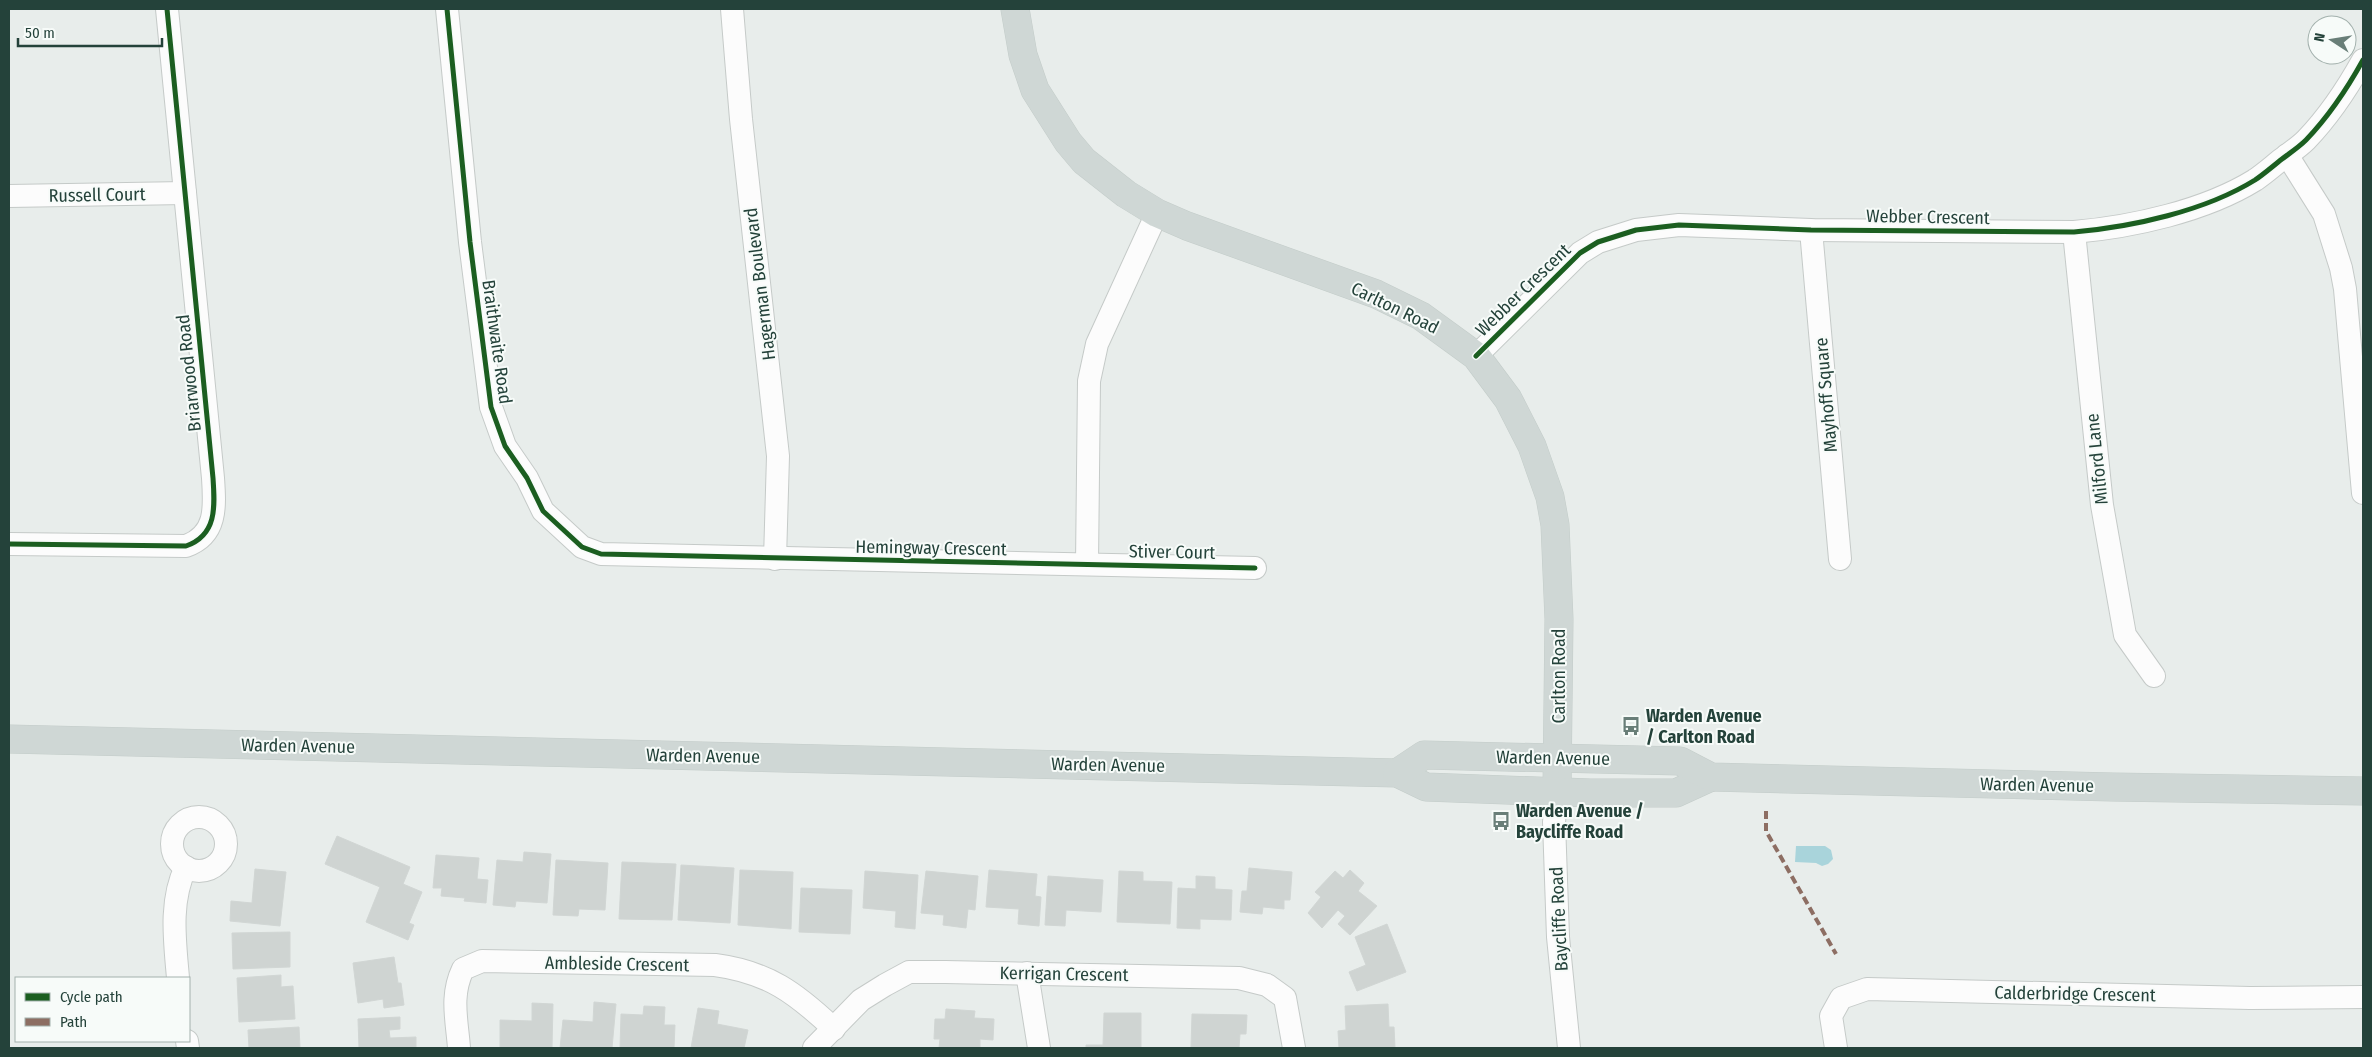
<svg xmlns="http://www.w3.org/2000/svg" width="2372" height="1057" font-family="'Fira Sans Condensed',sans-serif">
  <style>
    .water { fill: #a9d4db }
    .building { fill: #cfd4d2; stroke: #d1d6d4 }
    .lines { fill: none; stroke-linecap: round; stroke-linejoin: round }
    .minor-casing { stroke: #c5cac8; stroke-width: 24 }
    .major-casing { stroke: #c3ccc9; stroke-width: 29 }
    .minor { stroke: #fcfcfc; stroke-width: 22 }
    .major { stroke: #cfd7d5; stroke-width: 28 }
    .quiet { stroke: #8d6e63; stroke-width: 4; stroke-dasharray: 8 4; stroke-linecap: butt }
    .cycleway-casing { stroke: #f7fbf9; stroke-width: 8 }
    .cycleway { stroke: #1b5e20; stroke-width: 5 }
    .labels { text-anchor: middle; dominant-baseline: central; stroke-width: 4; stroke-linejoin: round; paint-order: stroke }
    .street-label { font-size: 18px; fill: #24423a; stroke: #f7fbf9 }
    .poi-label { font-size: 18px; font-weight: bold; fill: #24423a; stroke: #f7fbf9; text-anchor: start }
  </style>
  <rect width="100%" height="100%" fill="#e8edeb"/>
  <polygon class="water" points="1796,846 1825,846 1831,850 1833,859 1828,864 1822,866 1816,863 1795,862"/>
  <g class="building">
    <polygon points="337,836 410,867 403,884 422,892 409,923 414,925 408,940 366,922 380,887 325,864"/>
    <polygon points="524,852 551,854 547,903 516,901 515,907 493,905 497,860 523,862"/>
    <polygon points="436,855 479,858 477,879 488,880 486,903 464,901 465,898 441,896 442,888 433,888"/>
    <polygon points="556,860 608,863 605,910 579,909 578,916 553,915"/>
    <polygon points="622,862 676,864 672,920 619,919"/>
    <polygon points="681,865 734,868 730,923 678,920"/>
    <polygon points="1249,868 1292,872 1290,900 1284,900 1284,909 1263,907 1262,914 1240,912 1242,891 1247,891"/>
    <polygon points="255,869 286,872 280,926 230,921 231,901 252,903"/>
    <polygon points="740,870 793,872 791,929 738,925"/>
    <polygon points="989,870 1037,874 1035,896 1041,897 1039,926 1018,924 1019,909 986,907"/>
    <polygon points="1350,870 1364,883 1358,891 1377,906 1350,935 1338,924 1345,916 1338,910 1322,928 1308,913 1321,897 1315,892 1335,871 1343,878"/>
    <polygon points="865,871 918,875 915,929 895,927 896,911 863,908"/>
    <polygon points="926,871 978,876 975,910 968,909 966,928 943,925 944,915 921,913"/>
    <polygon points="1119,871 1143,872 1143,881 1172,882 1170,924 1117,922"/>
    <polygon points="1048,876 1103,880 1101,912 1066,910 1065,926 1045,925"/>
    <polygon points="1196,876 1215,877 1215,889 1232,890 1231,920 1200,919 1200,929 1177,928 1178,888 1196,889"/>
    <polygon points="801,888 852,890 850,934 799,932"/>
    <polygon points="1387,924 1406,972 1357,991 1349,972 1366,965 1355,937"/>
    <polygon points="290,932 290,967 233,969 232,933"/>
    <polygon points="394,957 398,983 401,983 404,1005 384,1008 383,999 358,1003 353,963"/>
    <polygon points="281,975 281,987 293,986 295,1019 239,1022 237,978"/>
    <polygon points="594,1002 616,1004 612,1048 560,1048 563,1020 593,1022"/>
    <polygon points="532,1003 553,1004 552,1048 500,1048 500,1020 532,1021"/>
    <polygon points="1388,1004 1389,1027 1394,1027 1395,1048 1339,1048 1338,1031 1346,1030 1345,1006"/>
    <polygon points="644,1006 665,1007 664,1025 675,1025 674,1048 620,1048 621,1014 643,1015"/>
    <polygon points="698,1008 719,1011 717,1024 748,1030 744,1048 691,1048"/>
    <polygon points="946,1009 975,1011 974,1018 994,1019 993,1040 980,1039 980,1048 939,1048 940,1039 934,1039 935,1019 945,1019"/>
    <polygon points="1104,1013 1141,1013 1141,1048 1086,1048 1086,1045 1103,1045"/>
    <polygon points="1192,1014 1247,1015 1246,1034 1240,1034 1239,1048 1191,1047"/>
    <polygon points="400,1017 400,1029 389,1030 390,1038 416,1037 416,1048 359,1048 358,1019"/>
    <polygon points="299,1027 300,1048 249,1048 248,1030"/>
  </g>
  <g class="lines">
    <g class="minor-casing">
      <g id="minor">
        <polyline points="447,9 470,242 491,407 505,446 527,478 543,511 582,547 601,554 1255,568"/>
        <polyline points="732,9 741,119 778,456 775,559"/>
        <polyline points="2287,155 2324,214 2341,268 2345,289 2363,493"/>
        <polyline points="9,196 185,193"/>
        <polyline points="1811,230 1840,559"/>
        <polyline points="2074,232 2102,505 2125,635 2154,676"/>
        <path d="M 1476,356 L 1580,253 L 1598,242 L 1636,230 L 1679,225 L 1811,230 L 2074,232 C 2132,227 2205,211 2255,180 C 2264,174 2273,166 2282,159 C 2290,153 2299,147 2306,140 C 2329,116 2347,89 2363,60"/>
        <path d="M 9,544 L 186,546 C 217,535 215,507 213,478 L 167,9"/>
        <polyline points="1087,564 1089,381 1097,344 1157,213"/>
        <polyline points="1557,790 1554,822 1558,937 1569,1048"/>
        <circle cx="199" cy="844" r="27"/>
        <polyline points="1027,973 1039,1048"/>
        <path d="M 178,978 C 175,942 169,901 186,867"/>
        <polyline points="187,1041 188,1048"/>
        <path d="M 459,1048 C 457,1020 450,996 463,969 L 482,961 L 715,965 C 768,972 796,993 834,1029"/>
        <polyline points="814,1048 861,1000 885,985 909,972 945,972 1239,978 1267,985 1285,998 1294,1048"/>
        <polyline points="1836,1048 1831,1016 1841,998 1867,989 2250,998 2363,997"/>
      </g>
    </g>
    <g class="major-casing">
      <g id="major">
        <polyline points="1015,9 1023,55 1035,90 1068,142 1084,161 1126,194 1157,213 1187,226 1376,294 1421,316 1476,356 1508,399 1532,446 1550,497 1555,525 1559,619 1557,790"/>
        <polyline points="9,739 1397,773 1426,787 1590,793 1676,793 1711,777"/>
        <polyline points="1397,773 1424,755 1680,761 1711,777 2112,787 2363,791"/>
      </g>
    </g>
    <use href="#minor" class="minor"/>
    <use href="#major" class="major"/>
    <polyline class="quiet" points="1766,811 1766,831 1836,954"/>
    <g class="cycleway-casing">
      <g id="cycleway">
        <polyline points="447,9 470,242 491,407 505,446 527,478 543,511 582,547 601,554 1255,568"/>
        <path d="M 1476,356 L 1580,253 L 1598,242 L 1636,230 L 1679,225 L 1811,230 L 2074,232 C 2132,227 2205,211 2255,180 C 2264,174 2273,166 2282,159 C 2290,153 2299,147 2306,140 C 2329,116 2347,89 2363,60"/>
        <path d="M 9,544 L 186,546 C 217,535 215,507 213,478 L 167,9"/>
      </g>
    </g>
    <use href="#cycleway" class="cycleway"/>
  </g>
  <defs>
    <g id="bus-bare" transform="scale(1.5)"><path d="M-5-6H5V4H4V6H2V4H-2V6H-4V4H-5ZM-3.5-4V0h7V-4ZM-3.5 1.2v1.5H-2V1.2ZM2 1.2v1.5H3.5V1.2Z" fill="#697e78" stroke="#f7fbf9" stroke-width="2.5" paint-order="stroke"/></g>
  </defs>
  <g fill-rule="evenodd">
    <use href="#bus-bare" x="1631" y="726"/>
    <use href="#bus-bare" x="1501" y="821"/>
  </g>
  <g class="labels">
    <g class="street-label">
      <text transform="translate(97 195) rotate(-1)">Russell Court</text>
      <text transform="translate(1928 217) rotate(1)">Webber Crescent</text>
      <text transform="translate(760 284) rotate(-97)">Hagerman Boulevard</text>
      <text transform="translate(1523 290) rotate(-44)">Webber Crescent</text>
      <text transform="translate(1395 308) rotate(26)">Carlton Road</text>
      <text transform="translate(497 342) rotate(82)">Braithwaite Road</text>
      <text transform="translate(189 373) rotate(-96)">Briarwood Road</text>
      <text transform="translate(1826 395) rotate(-95)">Mayhoff Square</text>
      <text transform="translate(2097 459) rotate(-96)">Milford Lane</text>
      <text transform="translate(931 548) rotate(1)">Hemingway Crescent</text>
      <text transform="translate(1172 552) rotate(1)">Stiver Court</text>
      <text transform="translate(1559 676) rotate(-90)">Carlton Road</text>
      <text transform="translate(298 746) rotate(1)">Warden Avenue</text>
      <text transform="translate(703 756) rotate(1)">Warden Avenue</text>
      <text transform="translate(1553 758) rotate(1)">Warden Avenue</text>
      <text transform="translate(1108 765) rotate(1)">Warden Avenue</text>
      <text transform="translate(2037 785) rotate(1)">Warden Avenue</text>
      <text transform="translate(1559 919) rotate(-93)">Baycliffe Road</text>
      <text transform="translate(617 964) rotate(1)">Ambleside Crescent</text>
      <text transform="translate(1064 974) rotate(1)">Kerrigan Crescent</text>
      <text transform="translate(2075 994) rotate(1)">Calderbridge Crescent</text>
    </g>
    <g class="poi-label">
      <text x="1646" y="716">Warden Avenue<tspan x="1646" dy="21">/ Carlton Road</tspan></text>
      <text x="1516" y="811">Warden Avenue /<tspan x="1516" dy="21">Baycliffe Road</tspan></text>
    </g>
  </g>
  <rect width="2372" height="1057" fill="none" stroke="#24423a" stroke-width="20"/>
  <rect x="15" y="977" width="175" height="65" fill="#f7fbf9" stroke="#a3b1ad"/>
  <rect x="25" y="993" width="25" height="8" fill="#1b5e20" stroke="#a3b1ad"/>
  <text x="60" y="1002" font-size="15" fill="#24423a">Cycle path</text>
  <rect x="25" y="1018" width="25" height="8" fill="#8d6e63" stroke="#a3b1ad"/>
  <text x="60" y="1027" font-size="15" fill="#24423a">Path</text>
  <g transform="translate(2332 40) rotate(282)"><circle r="24" fill="#f7fbf9" stroke="#a3b1ad"/>
  <path d="M0-4L9 19L0 12L-9 19Z" fill="#697e78"/>
  <text y="-8" font-size="14" font-weight="bold" text-anchor="middle" fill="#24423a">N</text>
  </g>
  <path d="M18 38v8h144v-8" fill="none" stroke="#24423a" stroke-width="2.5"/>
  <text x="25" y="38" font-size="15" fill="#24423a" stroke="#f7fbf9" stroke-width="4" paint-order="stroke">50 m</text>
</svg>
